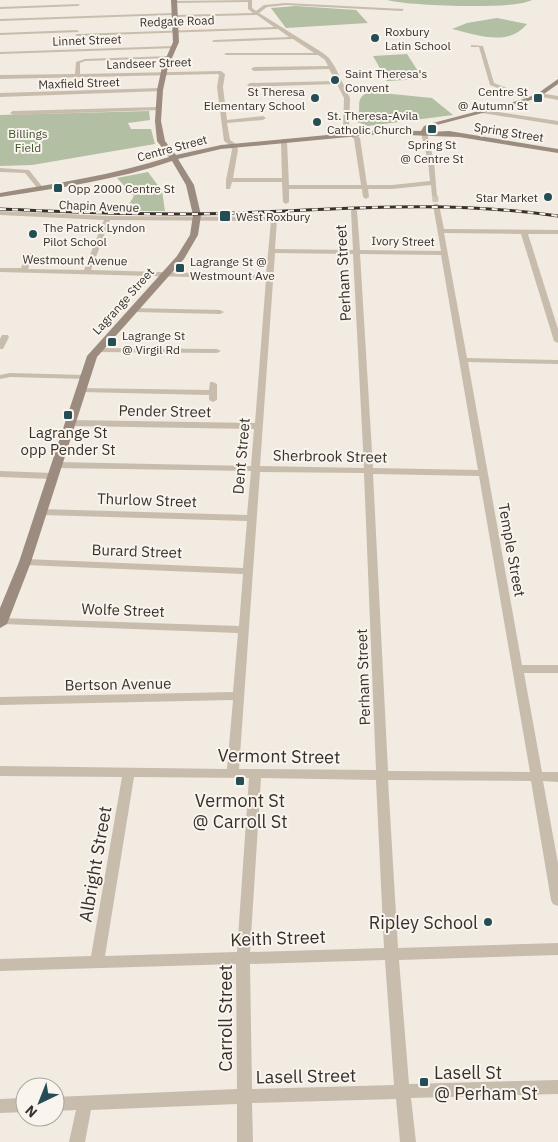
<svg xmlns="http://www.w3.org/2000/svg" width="558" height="1142" font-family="'IBM Plex Sans',sans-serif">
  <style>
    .green { fill: #b2bfa2 }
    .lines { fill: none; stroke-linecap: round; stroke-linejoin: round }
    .minor-tunnel { stroke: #ccc6bd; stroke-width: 6; stroke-dasharray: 6 3; stroke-linecap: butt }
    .minor { fill: #c8bcad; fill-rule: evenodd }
    .secondary { fill: #9c8c7f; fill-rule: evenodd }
    .rail-casing { stroke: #37302b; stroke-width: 3 }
    .rail { stroke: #f9f4ed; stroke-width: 2; stroke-dasharray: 6; stroke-linecap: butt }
    .poi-dot { fill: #254d55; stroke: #f9f4ed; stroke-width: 2 }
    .labels { text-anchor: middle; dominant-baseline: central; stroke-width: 4; stroke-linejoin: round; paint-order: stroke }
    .far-street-label { font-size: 12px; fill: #37302b; stroke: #f9f4ed }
    .far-poi-label { font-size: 12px; fill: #37302b; stroke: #f9f4ed; text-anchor: start }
    .far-park-label { font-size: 12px; fill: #435331; stroke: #f9f4ed }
    .street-label { font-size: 15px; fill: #37302b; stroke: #f9f4ed }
    .poi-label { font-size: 15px; fill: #37302b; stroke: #f9f4ed }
    .near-street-label { font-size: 18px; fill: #37302b; stroke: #f9f4ed }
    .near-poi-label { font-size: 18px; fill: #37302b; stroke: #f9f4ed }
  </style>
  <rect width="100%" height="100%" fill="#f1ebe1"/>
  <g class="green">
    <path d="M 387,0 L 532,0 C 514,10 409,6 387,0 Z"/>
    <polygon points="296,6 356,10 368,23 286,28 271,8"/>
    <path d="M 497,18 L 527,24 C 508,47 478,35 452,29 L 467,23 Z"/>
    <polygon points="407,54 423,79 387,81 373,56"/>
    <path d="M 372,92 L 432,98 L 453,115 L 368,126 L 357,122 L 361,120 L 358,119 C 362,108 353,95 372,92 Z"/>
    <polygon points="149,111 150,120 128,123 131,129 151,129 155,144 32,165 0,166 0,115"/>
    <polygon points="148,172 162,191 165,211 125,211 134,196 117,178"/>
  </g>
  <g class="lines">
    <polyline class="minor-tunnel" points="435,196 436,205"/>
    <g class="minor">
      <polygon points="252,0 252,8 256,11 264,5 286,3 404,9 402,11 286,5 267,7 259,13 323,53 329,58 335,67 350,98 349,128 360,138 367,185 392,185 430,181 428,161 421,133 424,131 427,133 434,161 437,197 432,196 431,185 392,189 368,189 369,197 366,199 363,197 362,189 289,189 289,202 286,204 283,202 282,182 232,182 230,189 226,189 226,180 232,150 231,146 224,141 217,87 219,75 218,74 0,79 0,75 75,74 76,62 85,59 171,56 169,58 85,61 80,63 80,74 221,71 225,74 223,87 227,120 263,116 266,118 263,120 227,123 230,140 236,144 238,150 233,178 282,178 281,141 284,139 287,141 289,185 361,185 354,139 343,129 344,98 337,84 250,87 247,85 250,83 336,81 329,69 254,71 251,69 254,67 328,66 325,60 318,55 226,55 224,54 226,53 314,53 293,39 214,42 212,41 214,40 289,37 278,29 77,36 75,35 77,34 274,27 257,15 174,17 172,15 0,21 0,19 174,13 176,15 253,13 248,9 248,2 174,3 172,2 174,1"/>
      <polygon points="80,4 78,6 0,9 0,7"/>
      <polygon points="77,30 79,32 0,35 0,33"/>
      <polygon points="471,45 483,46 494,83 533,98 533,100 529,100 490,85 479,47 471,47"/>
      <polygon points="174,46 176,48 0,54 0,52"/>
      <polygon points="160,88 162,89 162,91 0,97 0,93"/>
      <polygon points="539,93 558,96 558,100 537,96 536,95"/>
      <polygon points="158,107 160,108 160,110 13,115 10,113 13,111"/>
      <polygon points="484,110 558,121 558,125 482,113 482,111"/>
      <polygon points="0,168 29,170 44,189 39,190 25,173 0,172"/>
      <path d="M 436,203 L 439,205 L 444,229 L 558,230 L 558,234 L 528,234 L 558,329 L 558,343 L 554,341 L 521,234 L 444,233 L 467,358 L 558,360 L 558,364 L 468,362 L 522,665 L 558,665 L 558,673 L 524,673 L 542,772 L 558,772 L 558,782 L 543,781 L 558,863 L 558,906 L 553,904 L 551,900 L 531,781 L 388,780 L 398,948 L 558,943 L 558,955 L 399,960 L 409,1084 L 558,1080 L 558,1094 L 411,1098 L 416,1142 L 400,1142 L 396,1099 L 252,1103 L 253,1142 L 237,1142 L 237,1104 L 91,1110 L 85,1142 L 69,1142 L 76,1110 L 55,1111 L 55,1097 L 237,1089 L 236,964 L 0,971 L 0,959 L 91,956 L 122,777 L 0,776 L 0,766 L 227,769 L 233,700 L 0,705 L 0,697 L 233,692 L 238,633 L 2,624 L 0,624 L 0,618 L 239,626 L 243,574 L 25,565 L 20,562 L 25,559 L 243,568 L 247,521 L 41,515 L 36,512 L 41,509 L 247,515 L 251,471 L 56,468 L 52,465 L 56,462 L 251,466 L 254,429 L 71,426 L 67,423 L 71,420 L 255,423 L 266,279 L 0,272 L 0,268 L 21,268 L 27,255 L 30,253 L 33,255 L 28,269 L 84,270 L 104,220 L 0,215 L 0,211 L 108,216 L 274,217 L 277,219 L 275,249 L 353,250 L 351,211 L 354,209 L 357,211 L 360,250 L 441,251 L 433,205 ZM 110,220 L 271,221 L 266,275 L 91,270 ZM 275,253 L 353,254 L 364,468 L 260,466 ZM 360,254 L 441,255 L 478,470 L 373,468 ZM 260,472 L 364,473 L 376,770 L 239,769 ZM 373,474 L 479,476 L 530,772 L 388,771 ZM 134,777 L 249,778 L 237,952 L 105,956 ZM 261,778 L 376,780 L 384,948 L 250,952 ZM 385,960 L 394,1085 L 252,1089 L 250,964 Z"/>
      <polygon points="132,308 220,310 224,312 220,314 135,312 132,312"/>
      <polygon points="2,335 8,335 9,337 3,349 0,349 0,339"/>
      <polygon points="94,348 217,349 221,351 217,353 97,352 93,350"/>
      <polygon points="10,373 85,375 89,377 85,379 10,377 0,379 0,375"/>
      <polygon points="210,382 213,382 217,384 217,400 213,402 209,400 209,395 81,392 77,390 81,388 209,390"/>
      <polygon points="0,471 52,473 57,476 52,479 0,477"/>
      <polygon points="25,1098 25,1112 0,1113 0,1099"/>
    </g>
    <path class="secondary" d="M 171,0 L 177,0 L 179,42 L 168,67 L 163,90 L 161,121 L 165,141 L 176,155 L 221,145 L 380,130 L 421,131 L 424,126 L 429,124 L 524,99 L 537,94 L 558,79 L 558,84 L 541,96 L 528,101 L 433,126 L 429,128 L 428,132 L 449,131 L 558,149 L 558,153 L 459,137 L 380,134 L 221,149 L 178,159 L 194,185 L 201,215 L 198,235 L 184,259 L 97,357 L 31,562 L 7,624 L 0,628 L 0,608 L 19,562 L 87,356 L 177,256 L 190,235 L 193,215 L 186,185 L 172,161 C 117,180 58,188 0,197 L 0,193 C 57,183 114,175 169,157 L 157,141 L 155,121 L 157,90 L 162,67 L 173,42 Z"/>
    <g class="rail-casing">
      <path id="rail" d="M 0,209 C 78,212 156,216 234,213 C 344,209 448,200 558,216"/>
    </g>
    <use href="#rail" class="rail"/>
  </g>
  <g class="poi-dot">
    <circle cx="375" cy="38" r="5"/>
    <circle cx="335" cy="80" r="5"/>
    <circle cx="315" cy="98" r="5"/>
    <rect x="533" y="93" width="10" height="10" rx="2.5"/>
    <circle cx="317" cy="122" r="5"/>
    <rect x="427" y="124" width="10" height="10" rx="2.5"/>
    <rect x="53" y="183" width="10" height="10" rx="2.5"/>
    <circle cx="548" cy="197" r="5"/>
    <rect x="219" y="210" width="12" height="12" rx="2.5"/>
    <circle cx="33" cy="234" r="5"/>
    <rect x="175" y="263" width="10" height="10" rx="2.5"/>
    <rect x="107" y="337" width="10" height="10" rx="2.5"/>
    <rect x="63" y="410" width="10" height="10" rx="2.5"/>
    <rect x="235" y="776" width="10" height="10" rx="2.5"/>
    <circle cx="488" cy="922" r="5"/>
    <rect x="419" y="1077" width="10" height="10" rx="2.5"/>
  </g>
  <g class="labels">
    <g class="far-street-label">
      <text transform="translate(177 21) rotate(-2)">Redgate Road</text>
      <text transform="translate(87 40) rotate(-2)">Linnet Street</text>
      <text transform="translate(149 63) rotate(-2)">Landseer Street</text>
      <text transform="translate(79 83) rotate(-2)">Maxfield Street</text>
      <text transform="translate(509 132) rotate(9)">Spring Street</text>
      <text transform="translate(172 148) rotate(-15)">Centre Street</text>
      <text transform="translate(99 206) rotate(2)">Chapin Avenue</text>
      <text transform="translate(403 241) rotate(1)">Ivory Street</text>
      <text transform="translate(75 260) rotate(1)">Westmount Avenue</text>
      <text transform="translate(123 301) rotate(-48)">Lagrange Street</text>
    </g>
    <g class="far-poi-label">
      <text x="385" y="31">Roxbury<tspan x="385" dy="14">Latin School</tspan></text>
      <text x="345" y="73">Saint Theresa's<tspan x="345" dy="14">Convent</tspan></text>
      <text x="305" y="91" text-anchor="end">St Theresa<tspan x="305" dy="14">Elementary School</tspan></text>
      <text x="528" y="91" text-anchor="end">Centre St<tspan x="528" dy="14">@ Autumn St</tspan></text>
      <text x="327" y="115">St. Theresa-Avila<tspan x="327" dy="14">Catholic Church</tspan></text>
      <text x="432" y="144" text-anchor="middle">Spring St<tspan x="432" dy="14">@ Centre St</tspan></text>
      <text x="68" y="188">Opp 2000 Centre St</text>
      <text x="538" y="197" text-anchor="end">Star Market</text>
      <text x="236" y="216">West Roxbury</text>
      <text x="43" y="227">The Patrick Lyndon<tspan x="43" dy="14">Pilot School</tspan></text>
      <text x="190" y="261">Lagrange St @<tspan x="190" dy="14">Westmount Ave</tspan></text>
      <text x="122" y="335">Lagrange St<tspan x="122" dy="14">@ Virgil Rd</tspan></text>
    </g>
    <g class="far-park-label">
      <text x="28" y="133">Billings<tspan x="28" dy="14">Field</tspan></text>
    </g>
    <g class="street-label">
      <text transform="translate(343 273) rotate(-93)">Perham Street</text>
      <text transform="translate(165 411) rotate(1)">Pender Street</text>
      <text transform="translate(241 456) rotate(-85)">Dent Street</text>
      <text transform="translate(330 456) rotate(1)">Sherbrook Street</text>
      <text transform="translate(147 500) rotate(2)">Thurlow Street</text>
      <text transform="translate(512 550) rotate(80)">Temple Street</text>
      <text transform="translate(137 551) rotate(2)">Burard Street</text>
      <text transform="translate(123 610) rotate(2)">Wolfe Street</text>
      <text transform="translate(363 677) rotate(-92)">Perham Street</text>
      <text transform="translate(118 684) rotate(-1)">Bertson Avenue</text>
    </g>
    <g class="poi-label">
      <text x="68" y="432">Lagrange St<tspan x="68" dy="17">opp Pender St</tspan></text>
    </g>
    <g class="near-street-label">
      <text transform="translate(279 756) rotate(1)">Vermont Street</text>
      <text transform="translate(95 864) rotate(-80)">Albright Street</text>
      <text transform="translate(278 938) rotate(-2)">Keith Street</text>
      <text transform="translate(225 1018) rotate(-90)">Carroll Street</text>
      <text transform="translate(306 1076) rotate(-1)">Lasell Street</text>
    </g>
    <g class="near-poi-label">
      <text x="240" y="800">Vermont St<tspan x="240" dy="21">@ Carroll St</tspan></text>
      <text x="478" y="922" text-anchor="end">Ripley School</text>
      <text x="434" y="1072" text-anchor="start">Lasell St<tspan x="434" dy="21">@ Perham St</tspan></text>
    </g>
  </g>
  <g transform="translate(40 1102) rotate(223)"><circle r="24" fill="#f9f4ed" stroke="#aba69f"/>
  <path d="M0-4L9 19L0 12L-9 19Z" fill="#254d55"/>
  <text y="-8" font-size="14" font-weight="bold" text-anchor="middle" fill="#37302b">N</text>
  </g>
</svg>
